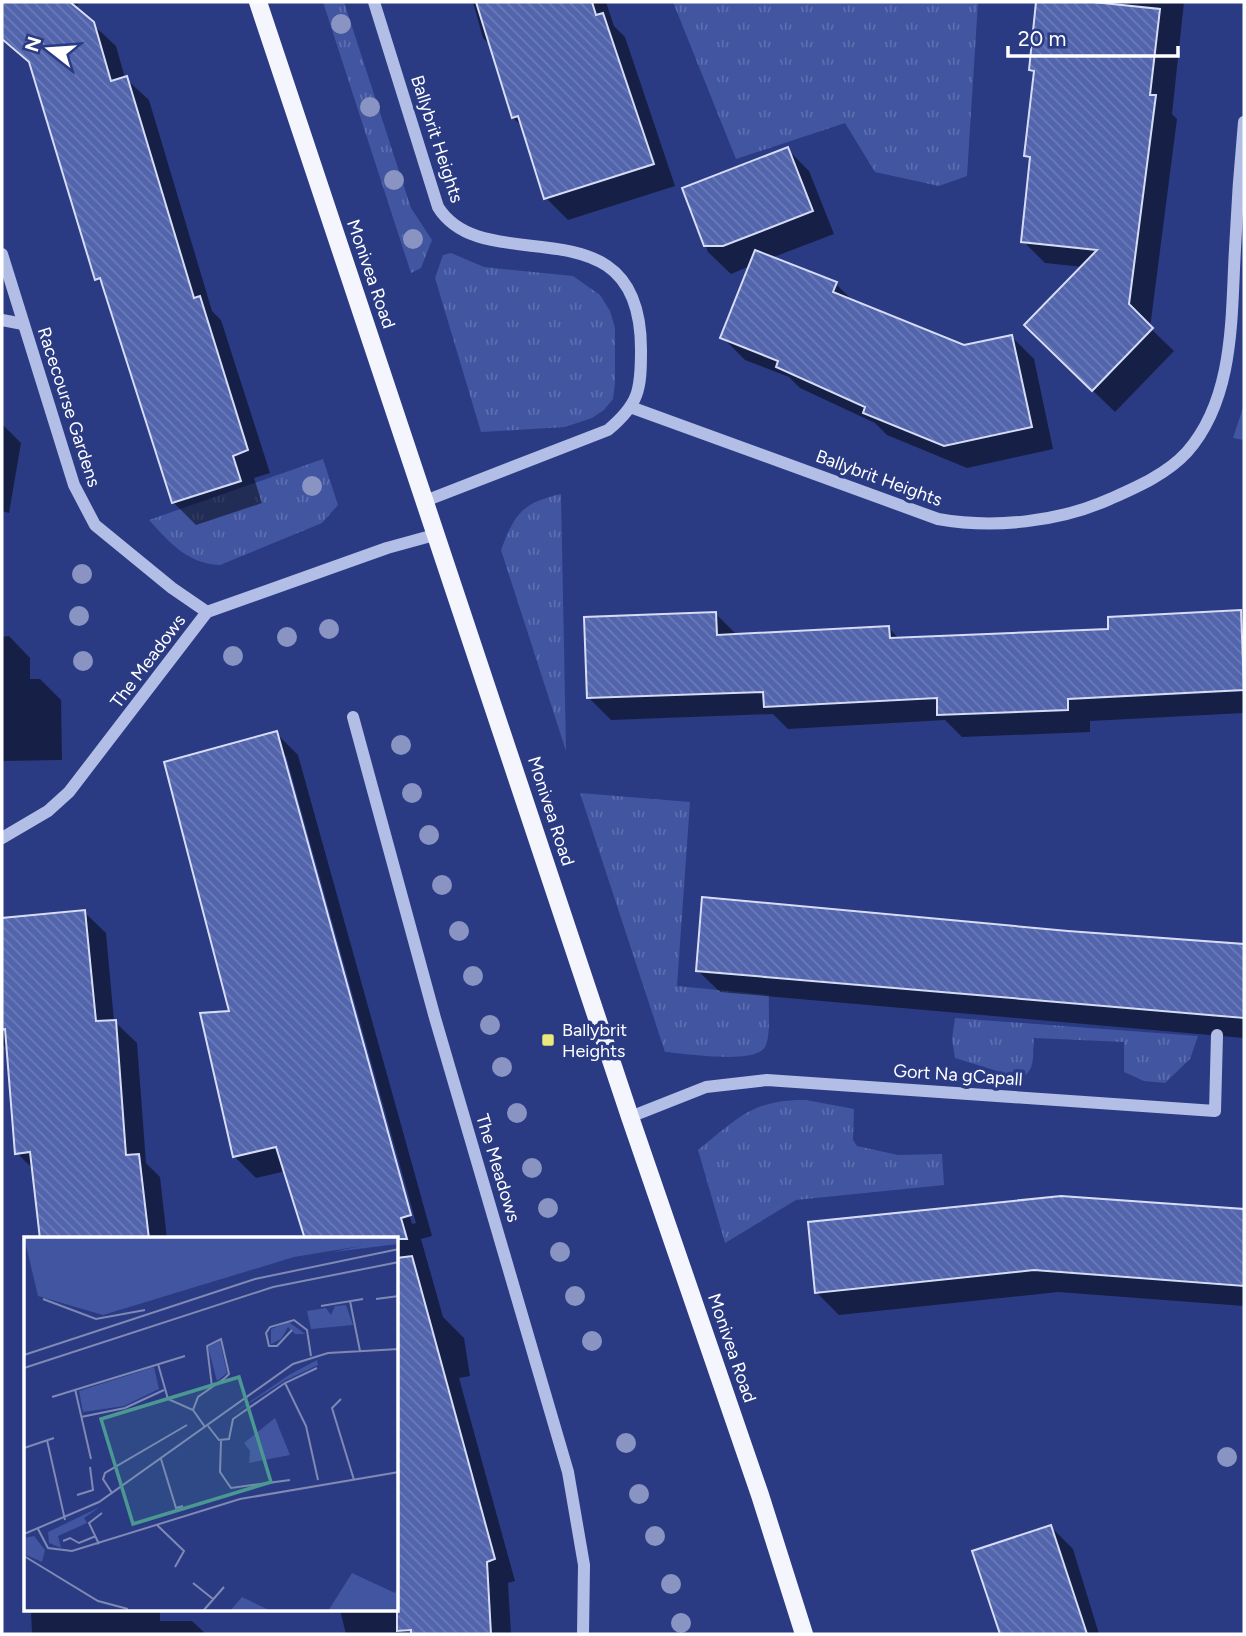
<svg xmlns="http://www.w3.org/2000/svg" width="1246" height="1636" font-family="Figtree,sans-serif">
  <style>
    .grass { fill: url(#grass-tufts) }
    .shadow { fill: #0007; fill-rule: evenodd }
    .building { fill: url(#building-back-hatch); stroke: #d6dcf5; stroke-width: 2 }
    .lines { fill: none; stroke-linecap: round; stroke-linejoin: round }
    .minor { stroke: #b3bee6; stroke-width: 12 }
    .major { stroke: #f4f5fd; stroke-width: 18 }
    .tree { fill: #8994c2 }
    .poi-dot { fill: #ede87a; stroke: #2a3b83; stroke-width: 2.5 }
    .labels { text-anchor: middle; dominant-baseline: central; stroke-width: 7; stroke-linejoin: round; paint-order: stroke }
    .street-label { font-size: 18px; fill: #fff; stroke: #2a3b83 }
    .poi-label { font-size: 18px; fill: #fff; stroke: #2a3b83; text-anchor: start }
    .inset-road { fill: none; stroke: #7f89b5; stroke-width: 2 }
    .view { fill: #4b9892; fill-opacity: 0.15; stroke: #4b9892; stroke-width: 3.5 }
    .inset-edge { fill: none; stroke: #fff; stroke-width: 3.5 }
  </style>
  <defs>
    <pattern id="grass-tufts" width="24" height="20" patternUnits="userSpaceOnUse" patternTransform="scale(1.75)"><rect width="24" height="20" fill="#4155a1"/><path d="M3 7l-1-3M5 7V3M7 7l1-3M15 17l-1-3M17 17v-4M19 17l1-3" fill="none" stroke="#5e6eaf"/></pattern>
    <pattern id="building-back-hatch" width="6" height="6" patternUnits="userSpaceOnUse" patternTransform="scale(1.75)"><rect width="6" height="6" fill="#5264ab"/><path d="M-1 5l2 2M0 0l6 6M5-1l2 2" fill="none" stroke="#6c7bb8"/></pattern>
  </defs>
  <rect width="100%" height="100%" fill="#2a3b83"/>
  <g class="grass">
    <polygon points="323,2 344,2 411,208 432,240 421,268 411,273"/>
    <polygon points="673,2 978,2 967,176 939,186 875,172 845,123 736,159"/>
    <polygon points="451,253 484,267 573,276 600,295 610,311 615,328 615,383 613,399 604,410 592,418 565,427 481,432 435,278 443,255"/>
    <polygon points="1244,405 1244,440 1233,438"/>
    <path d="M 323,459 L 338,505 L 322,523 L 220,565 C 188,564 169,542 149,520 Z"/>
    <path d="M 561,494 L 566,751 L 501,550 C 515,513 522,503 561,494 Z"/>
    <path d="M 580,793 L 690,802 L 677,986 L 769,995 C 768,1010 771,1031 766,1045 C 759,1066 683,1053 665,1052 Z"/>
    <path d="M 955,1018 L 1198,1036 L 1190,1059 L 1165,1083 L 1144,1081 L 1124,1072 L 1124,1042 L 1034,1038 C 1032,1053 1037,1072 1020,1078 L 955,1058 L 952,1039 Z"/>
    <path d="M 806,1100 L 854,1109 L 853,1140 L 857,1146 L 898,1155 L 942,1154 L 944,1185 L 796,1200 L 725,1243 L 698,1150 C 737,1119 753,1099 806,1100 Z"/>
  </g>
  <g class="shadow">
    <polygon points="2,2 80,2 75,8 116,46 125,78 149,100 212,311 221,320 270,473 254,478 262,503 196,525 173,502 105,287 97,279 32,66 2,41"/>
    <polygon points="473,2 606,2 614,26 625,37 675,186 568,220 546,198 524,128 513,118 491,46 483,38"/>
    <polygon points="1039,2 1184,2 1172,114 1177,119 1150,328 1174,351 1115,412 1049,348 1083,267 1045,263 1023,241 1031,161 1026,156"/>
    <polygon points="787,149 809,171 834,234 771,258 836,284 855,303 963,347 1012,337 1034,359 1053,449 967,468 887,435 875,423 800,388 789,377 745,360 722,337 750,266 731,274 708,252 684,189"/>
    <polygon points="2,424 21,443 9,513 2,511"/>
    <polygon points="1241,612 1244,616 1244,713 1090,721 1090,732 962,737 945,720 788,729 773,714 611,720 589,698 716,614 738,636 888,627 900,640 1110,631"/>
    <polygon points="9,636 30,658 30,679 40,679 61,700 62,760 2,761 2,637"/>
    <path d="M 276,733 L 298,755 L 432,1236 L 421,1239 L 443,1317 L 464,1338 L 470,1376 L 459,1378 L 515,1581 L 508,1583 L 511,1634 L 346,1634 L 340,1610 L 397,1610 L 397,1239 L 286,1171 L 256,1178 L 234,1156 L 231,1012 ZM 282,756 L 286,756 L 416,1223 L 412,1224 Z"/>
    <polygon points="84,912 106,933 114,1021 137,1043 146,1163 160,1177 167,1239 41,1239 34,1170 17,1153 9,1051 2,1044 2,919"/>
    <polygon points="1068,933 1244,945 1244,1038 720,992 697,970"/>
    <polygon points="1061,1197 1244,1211 1244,1306 1058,1292 839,1315 817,1293"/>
    <polygon points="1051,1527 1073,1549 1099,1634 1001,1634 975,1552"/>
    <polygon points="31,1610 160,1610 160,1621 192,1621 206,1634 32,1634"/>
  </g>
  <g class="building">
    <polygon points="2,2 70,2 94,22 111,81 127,76 194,298 200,296 248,450 233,456 241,481 172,503 100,278 95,280 29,62 2,39"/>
    <polygon points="476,2 592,2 596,15 603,13 654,164 544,199 518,116 512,118"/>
    <polygon points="1036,2 1093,2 1160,9 1150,95 1156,95 1129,304 1153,328 1092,391 1024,325 1097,250 1021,242 1030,157 1024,156 1034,71 1029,70"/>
    <polygon points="788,147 813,211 723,246 704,246 682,188"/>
    <polygon points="755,250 837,282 833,292 964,345 1012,335 1032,427 944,446 863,413 865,407 776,367 778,361 720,338"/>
    <polygon points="1241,610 1244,690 1068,699 1068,710 937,715 937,698 764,707 763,692 587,698 584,617 716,612 717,635 889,626 890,638 1108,629 1108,617"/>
    <polygon points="277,731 411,1215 401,1218 407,1239 305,1239 276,1147 233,1157 200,1013 229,1011 164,762"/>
    <polygon points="702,897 1068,931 1244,944 1244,1018 696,971"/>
    <polygon points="85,910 96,1021 116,1020 126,1155 139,1154 149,1239 40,1239 30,1152 15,1154 5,1029 2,1030 2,918"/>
    <polygon points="1061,1196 1244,1209 1244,1286 1034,1270 815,1293 808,1222"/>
    <polygon points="412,1256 495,1559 487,1562 491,1634 411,1634 411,1630 397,1631 397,1258"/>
    <polygon points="1051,1525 1087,1634 1000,1634 972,1551"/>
  </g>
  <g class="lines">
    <g class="minor">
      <path d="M 374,2 L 438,207 C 485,283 642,195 641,351 C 641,390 639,404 608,430 L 425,501"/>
      <polyline points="2,254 74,485 95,525 172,588 207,612"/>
      <polyline points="2,320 23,324"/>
      <path d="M 633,408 L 938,519 C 993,529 1059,522 1110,499 C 1137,487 1167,474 1187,452 C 1235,397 1231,317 1235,249 C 1237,206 1240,164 1244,122"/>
      <polyline points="353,717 435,1018 568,1472 584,1565 583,1634"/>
      <polyline points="2,838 48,811 69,792 207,612 387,548 438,534"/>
      <polyline points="630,1117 706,1087 767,1080 1215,1111 1217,1035"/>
    </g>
    <polyline class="major" points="258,2 630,1117 760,1495 804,1634"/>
  </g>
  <g class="tree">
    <circle cx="341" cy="24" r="10"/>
    <circle cx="370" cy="107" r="10"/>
    <circle cx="394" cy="180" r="10"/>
    <circle cx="413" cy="239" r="10"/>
    <circle cx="312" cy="486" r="10"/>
    <circle cx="82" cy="574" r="10"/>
    <circle cx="79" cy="616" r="10"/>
    <circle cx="329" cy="629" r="10"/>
    <circle cx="287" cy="637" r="10"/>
    <circle cx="233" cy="656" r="10"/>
    <circle cx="83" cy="661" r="10"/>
    <circle cx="401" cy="745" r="10"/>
    <circle cx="412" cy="793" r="10"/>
    <circle cx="429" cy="835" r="10"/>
    <circle cx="442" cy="885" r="10"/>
    <circle cx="459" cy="931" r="10"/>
    <circle cx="473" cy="976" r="10"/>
    <circle cx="490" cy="1025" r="10"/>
    <circle cx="502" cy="1067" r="10"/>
    <circle cx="517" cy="1113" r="10"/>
    <circle cx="532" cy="1168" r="10"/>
    <circle cx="548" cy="1208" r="10"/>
    <circle cx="560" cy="1252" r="10"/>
    <circle cx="575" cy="1296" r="10"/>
    <circle cx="592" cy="1341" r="10"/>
    <circle cx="626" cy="1443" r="10"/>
    <circle cx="1227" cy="1457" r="10"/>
    <circle cx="639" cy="1494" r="10"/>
    <circle cx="655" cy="1536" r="10"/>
    <circle cx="671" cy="1584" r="10"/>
    <circle cx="681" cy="1623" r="10"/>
  </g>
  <rect class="poi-dot" x="541" y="1033" width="14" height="14" rx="3.5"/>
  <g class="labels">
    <g class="street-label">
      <text transform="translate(437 139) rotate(72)">Ballybrit Heights</text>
      <text transform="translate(371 274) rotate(71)">Monivea Road</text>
      <text transform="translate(69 407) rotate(72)">Racecourse Gardens</text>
      <text transform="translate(879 478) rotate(20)">Ballybrit Heights</text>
      <text transform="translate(148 661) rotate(-53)">The Meadows</text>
      <text transform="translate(551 811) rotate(72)">Monivea Road</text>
      <text transform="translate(958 1075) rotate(4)">Gort Na gCapall</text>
      <text transform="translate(498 1168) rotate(73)">The Meadows</text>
      <text transform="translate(732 1348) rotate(71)">Monivea Road</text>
    </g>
    <g class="poi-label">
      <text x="562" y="1030">Ballybrit<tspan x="562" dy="21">Heights</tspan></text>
    </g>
  </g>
  <g transform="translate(24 1237)">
    <rect width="374" height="374" fill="#2a3b83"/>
    <path d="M 335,0 L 374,0 L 374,7 L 309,15 L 336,9 ZM 322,68 L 329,88 L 287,92 L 283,74 L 302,71 L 307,78 L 311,69 ZM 265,85 L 281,97 L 271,97 L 264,90 L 257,102 L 247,107 L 247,92 ZM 196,104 L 203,136 L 193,144 L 184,110 ZM 293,123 L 294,128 L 262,143 L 202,181 L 265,138 ZM 130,130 L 135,152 L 100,169 L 59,175 L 55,154 ZM 251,181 L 266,218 L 225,226 L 226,214 L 220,206 ZM 76,270 L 60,281 L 63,286 L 34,299 L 37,311 L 25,306 L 24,295 ZM 10,299 L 21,313 L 18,325 L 0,317 L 0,301 ZM 328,336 L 371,356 L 374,349 L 374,374 L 304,374 ZM 218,360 L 247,374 L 206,374 Z" fill="#4155a1"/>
    <path d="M 0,0 L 335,0 L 337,9 L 270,20 L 79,78 L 14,59 Z" fill="#4155a1"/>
    <path class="inset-road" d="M 19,62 L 72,82 L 121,73M 352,62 L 375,59M 326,64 L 336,114M 297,69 L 339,62M 268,93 L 253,109 L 245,109 L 242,96 L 246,90 L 270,83 L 283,93 L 287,119M 0,118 L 231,42 L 375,12M 134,127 L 144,162 L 169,173 L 181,190M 0,131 L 249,50 L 375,25M 261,146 L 282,189 L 294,243M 51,152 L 67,222M 28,160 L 161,119M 317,162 L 308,171 L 330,243M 169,173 L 174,160 L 201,141 L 205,137 L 197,102 L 183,109 L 188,150M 57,180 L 101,171 L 140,153M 184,189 L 195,203 L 205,202 L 209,182 L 261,146 L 293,131M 23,203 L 41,283M 197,204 L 196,235 L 207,251 L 266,243M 0,211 L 30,201M 137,222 L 152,271 L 159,269M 88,256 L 79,242 L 81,236 L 163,188M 53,258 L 69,253 L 66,230M 133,288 L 160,314 L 151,330M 14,292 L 24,311 L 48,314 L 216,262 L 375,235M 0,297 L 75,265 L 269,127 L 304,116 L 375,112M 39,304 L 46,301 L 55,306 L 72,299M 75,307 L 65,286 L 78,276M 0,319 L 74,364 L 104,372M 169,346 L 189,362M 179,374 L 200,350"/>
    <path class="view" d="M 215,140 L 247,245 L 109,287 L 77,182 Z"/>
    <rect width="374" height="374" class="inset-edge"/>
  </g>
  <rect width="1246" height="1636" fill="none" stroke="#ffffff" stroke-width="7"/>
  <g transform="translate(49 49) rotate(287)" stroke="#2a3b83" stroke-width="5" paint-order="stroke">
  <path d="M0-5L12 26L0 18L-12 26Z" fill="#ffffff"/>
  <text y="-10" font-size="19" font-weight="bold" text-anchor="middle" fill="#ffffff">N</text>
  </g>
  <path d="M1008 46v10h170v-10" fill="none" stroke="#ffffff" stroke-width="3.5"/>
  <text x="1018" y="46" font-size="21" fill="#ffffff" stroke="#2a3b83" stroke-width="5" paint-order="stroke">20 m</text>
</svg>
